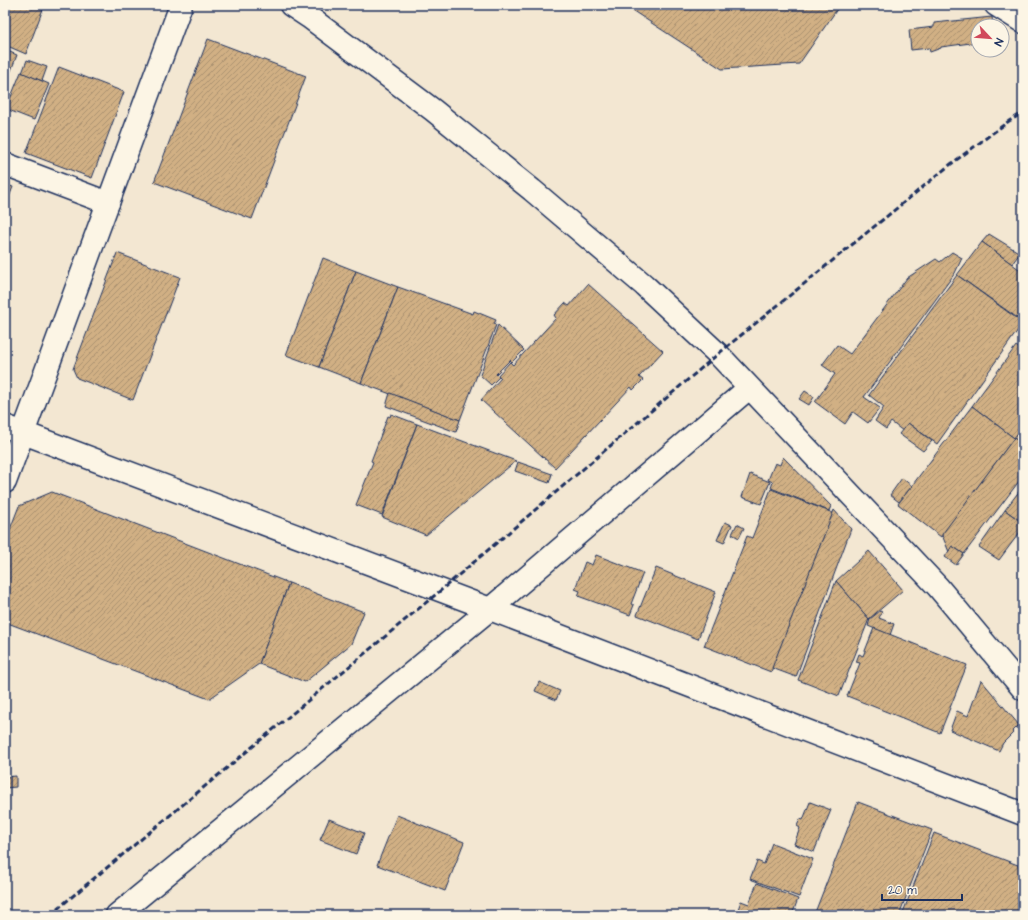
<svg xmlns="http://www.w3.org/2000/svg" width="1028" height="920" font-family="'Architects Daughter',sans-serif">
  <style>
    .building { fill: url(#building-hatch); stroke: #1b2f5e }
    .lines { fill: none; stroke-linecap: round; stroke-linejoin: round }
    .street-casing { stroke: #1b2f5e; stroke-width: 25 }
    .secondary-casing { stroke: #1b2f5e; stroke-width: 25 }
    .street { stroke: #fcf5e5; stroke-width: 22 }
    .secondary { stroke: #fcf5e5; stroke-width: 22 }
    .rail { stroke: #1b2f5e; stroke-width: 3; stroke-dasharray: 6 3; stroke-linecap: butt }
  </style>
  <defs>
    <pattern id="building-hatch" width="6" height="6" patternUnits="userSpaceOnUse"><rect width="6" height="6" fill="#d1b084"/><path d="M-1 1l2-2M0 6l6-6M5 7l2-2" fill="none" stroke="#a9906f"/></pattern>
  </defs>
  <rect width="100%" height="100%" fill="#f3e7d2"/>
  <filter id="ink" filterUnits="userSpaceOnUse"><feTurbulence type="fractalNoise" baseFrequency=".025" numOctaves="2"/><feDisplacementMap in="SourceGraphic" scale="8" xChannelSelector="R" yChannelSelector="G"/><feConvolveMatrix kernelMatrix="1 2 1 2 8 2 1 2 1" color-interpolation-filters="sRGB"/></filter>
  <g filter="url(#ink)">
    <g class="building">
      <polygon points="5,5 33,5 43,9 26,54 5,45"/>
      <polygon points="624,5 840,5 799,64 722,69"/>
      <polygon points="992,17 993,26 978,26 978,42 941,47 941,48 930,52 929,48 911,50 909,30 934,27 934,23"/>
      <polygon points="208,39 306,76 252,219 154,182"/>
      <polygon points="5,50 17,55 5,86"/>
      <polygon points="27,60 47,67 42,81 22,73"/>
      <polygon points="59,67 124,92 92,178 26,153"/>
      <polygon points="21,72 49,84 34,120 6,109"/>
      <polygon points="5,184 13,187 5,207"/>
      <polygon points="989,234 1020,253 1012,264 982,242"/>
      <polygon points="982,242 1023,272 1023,322 957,275"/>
      <polygon points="952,252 962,258 955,273 864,397 880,408 868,423 853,412 845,424 815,402 835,374 822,365 837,345 850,354 907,278 936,259 940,262"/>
      <polygon points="117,253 180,277 133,400 77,378 73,369"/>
      <polygon points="323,258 356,271 319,367 286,355"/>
      <polygon points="356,271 398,287 361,383 319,367"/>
      <polygon points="957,275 1023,323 937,444 908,423 903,431 891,422 886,429 875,421 884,407 869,395"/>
      <polygon points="588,284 663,351 639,377 643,380 633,390 631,387 555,468 481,400 501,378 498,375 510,362 513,365 556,318 554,315 565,303 569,306"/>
      <polygon points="398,287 473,314 474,311 496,320 494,324 496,325 460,420 361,383"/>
      <polygon points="498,325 524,350 512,362 510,360 496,374 499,377 491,385 480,375"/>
      <polygon points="1016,346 1023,351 1023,427 1014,438 972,406"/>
      <polygon points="805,391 814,397 809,405 799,399"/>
      <polygon points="390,393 460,420 456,432 386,406"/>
      <polygon points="972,406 1014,438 941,537 898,504"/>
      <polygon points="391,414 417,424 382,515 356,505 373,462 371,461 388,416 390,417"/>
      <polygon points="908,423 932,441 923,451 899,434"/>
      <polygon points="417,424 516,461 426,535 382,517"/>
      <polygon points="1023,427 1023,445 1014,438"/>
      <polygon points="1014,438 1023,445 1023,476 964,554 952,546 949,552 942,535 943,533"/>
      <polygon points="783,457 831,506 829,511 771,488 773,482 768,480 775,463 780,465"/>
      <polygon points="518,462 552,474 549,483 515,471"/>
      <polygon points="750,474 770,482 761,504 742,497"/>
      <polygon points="902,478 912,486 899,502 890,495"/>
      <polygon points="1023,486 1023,523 1005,510"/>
      <polygon points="771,489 833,513 771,672 704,646 747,536 752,538"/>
      <polygon points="52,492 289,583 259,664 209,699 5,622 5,542 19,506"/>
      <polygon points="834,510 851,529 796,677 772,668"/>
      <polygon points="1005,510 1023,523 1023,528 999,560 979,547"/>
      <polygon points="725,522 732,525 724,543 717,540"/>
      <polygon points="737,524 744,528 739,538 732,534"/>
      <polygon points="952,546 964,554 956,565 945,557"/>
      <polygon points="869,551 903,590 869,619 836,581"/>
      <polygon points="596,555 643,573 631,604 634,605 630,615 578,596 580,591 575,589 585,562 592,565"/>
      <polygon points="656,568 716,592 698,639 637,615"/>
      <polygon points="836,581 869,619 839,696 798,680"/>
      <polygon points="289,583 364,612 351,644 305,682 259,664"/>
      <polygon points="880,611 882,612 879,618 894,624 890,635 868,626 870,619"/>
      <polygon points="874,628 967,665 940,733 847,696 860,663 856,662 859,654 863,656"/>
      <polygon points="981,680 1019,725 1012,732 1013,733 1003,743 999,751 950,730 957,711 968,716"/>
      <polygon points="539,682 560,691 556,700 535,691"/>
      <polygon points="16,776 16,787 5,788 5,777"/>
      <polygon points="810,802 831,810 814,852 794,844 800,828 797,826 800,819 803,820"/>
      <polygon points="858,802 932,830 899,915 814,915"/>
      <polygon points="397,815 464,842 445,891 377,865"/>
      <polygon points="329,819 364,833 356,854 320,840"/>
      <polygon points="934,833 1023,867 1023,899 1017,915 902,915"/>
      <polygon points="772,843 813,859 799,897 750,879 757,861 764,864"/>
      <polygon points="757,883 798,899 792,915 736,915 741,901 749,904"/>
    </g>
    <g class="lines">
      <g class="street-casing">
        <g id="street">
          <polyline points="996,5 1023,22"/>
          <polyline points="5,164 108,203"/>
          <polyline points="5,482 181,5"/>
          <polyline points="117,915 490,609 749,388"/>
        </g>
      </g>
      <g class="secondary-casing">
        <g id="secondary">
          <polyline points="291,5 309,17 433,110 532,190 644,285 718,354 938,587 1023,689"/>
          <polyline points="5,426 490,609 1023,814"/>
        </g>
      </g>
      <use href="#street" class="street"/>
      <use href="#secondary" class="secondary"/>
      <polyline class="rail" points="50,915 440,591 718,354 951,164 1009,121 1023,113"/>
    </g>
  </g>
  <rect width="1028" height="920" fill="none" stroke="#fcf5e5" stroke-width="20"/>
  <rect x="10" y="10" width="1008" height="900" fill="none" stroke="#1b2f5e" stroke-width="1.5" filter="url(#ink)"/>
  <g transform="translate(990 38) rotate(116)"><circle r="19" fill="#fcf5e5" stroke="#a2a6af"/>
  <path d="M0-3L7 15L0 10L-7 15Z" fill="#d1495b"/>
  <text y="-6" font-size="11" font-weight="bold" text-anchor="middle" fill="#1b2f5e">N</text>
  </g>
  <path d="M882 894v6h80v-6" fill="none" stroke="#1b2f5e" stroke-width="2"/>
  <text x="888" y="894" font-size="12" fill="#1b2f5e" stroke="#fcf5e5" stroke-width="3" paint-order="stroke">20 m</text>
</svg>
